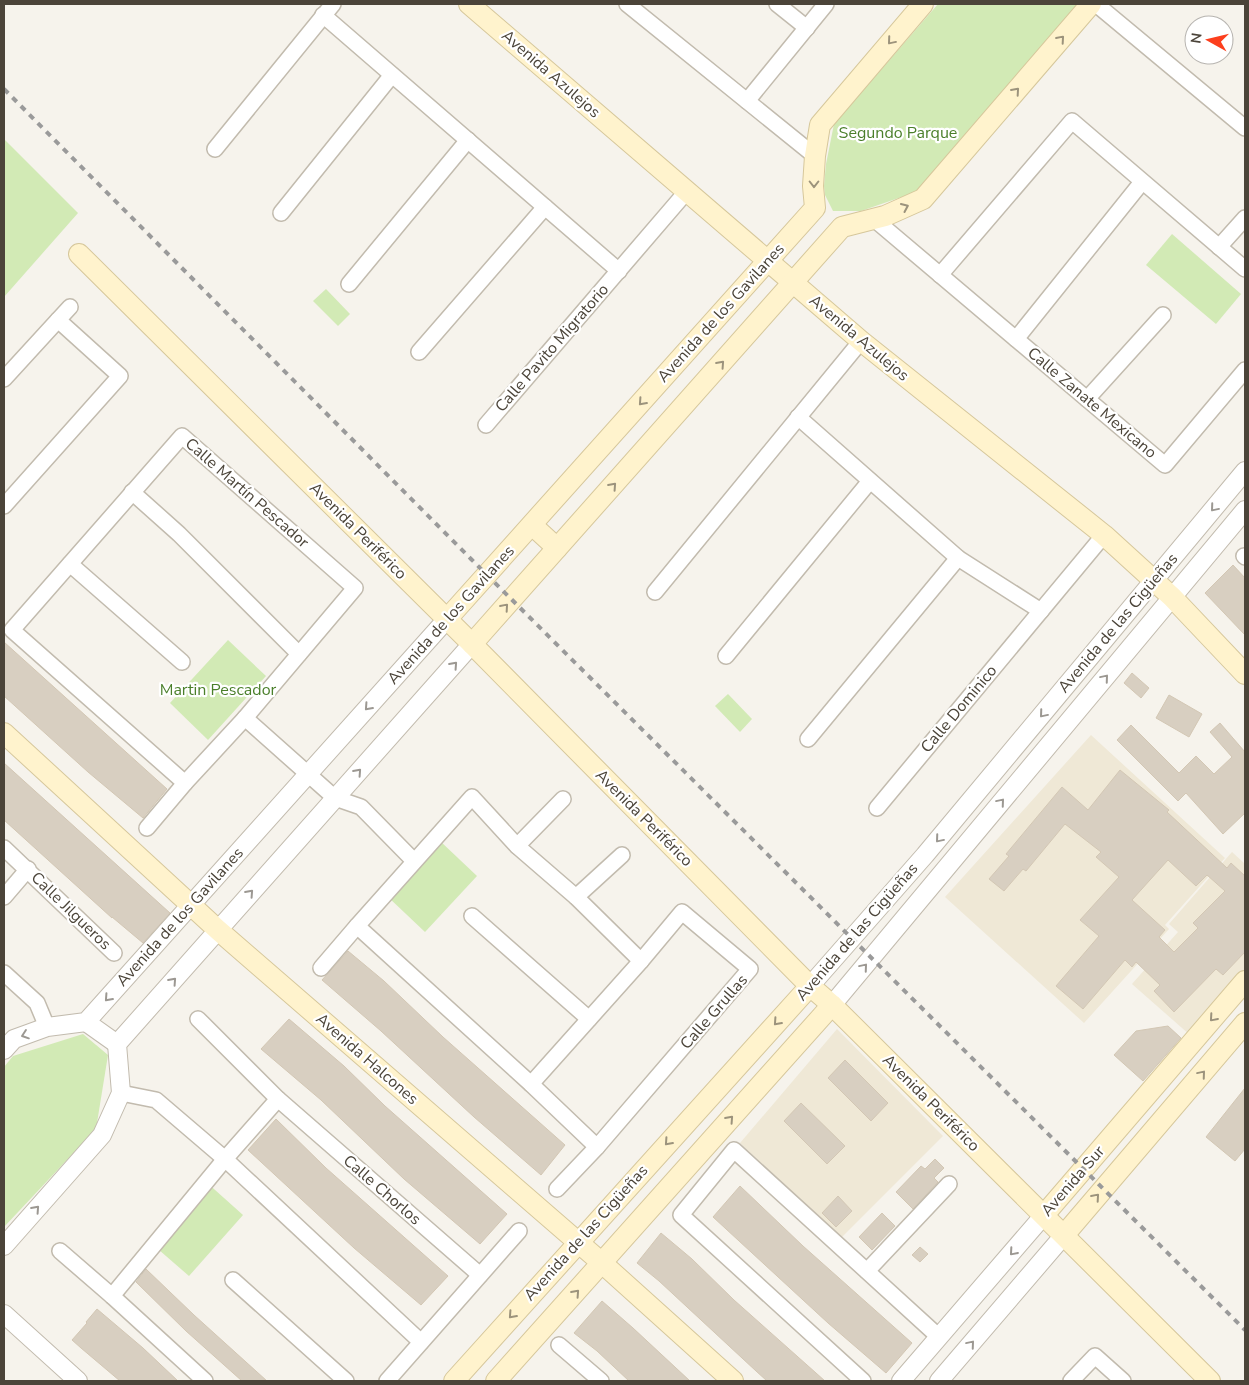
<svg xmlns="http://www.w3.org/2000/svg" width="1249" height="1385" font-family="'Nunito Sans',sans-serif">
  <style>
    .education { fill: #efe8d6 }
    .green { fill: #d2eab5 }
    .building { fill: #d8cfc1; stroke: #d3c7b4; fill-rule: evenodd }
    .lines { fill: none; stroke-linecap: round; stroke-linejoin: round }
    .minor-casing { stroke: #c2bbae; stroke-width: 18 }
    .tertiary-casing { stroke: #c2bbae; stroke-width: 20 }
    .secondary-casing { stroke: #d6c79b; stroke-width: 22 }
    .minor { stroke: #fff; stroke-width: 15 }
    .tertiary { stroke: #fff; stroke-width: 18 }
    .secondary { stroke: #fff3cd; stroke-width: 20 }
    .rail { stroke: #9a9a9a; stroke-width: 4; stroke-dasharray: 6 6; stroke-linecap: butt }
    .oneway { stroke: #9c937c }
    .oneway2 { stroke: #9c9892 }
    .labels { text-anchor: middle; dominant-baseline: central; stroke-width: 4.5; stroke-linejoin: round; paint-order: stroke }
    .street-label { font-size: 16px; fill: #4b4439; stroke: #fff }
    .park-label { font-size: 16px; fill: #4a7f2a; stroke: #fff }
  </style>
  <rect width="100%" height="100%" fill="#f6f3ec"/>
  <g class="education">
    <polygon points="1091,735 1225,858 1165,925 1169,929 1084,1023 945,897"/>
    <polygon points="1232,852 1245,864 1245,972 1190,1035 1132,984 1178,932 1169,924"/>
    <polygon points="837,1029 943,1136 840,1239 740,1143"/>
  </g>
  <g class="green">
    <polygon points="938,4 1078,4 919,191 861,211 833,211 825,195 824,186 826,164 834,124"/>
    <polygon points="4,139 78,213 4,297"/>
    <polygon points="1172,234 1241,294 1216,324 1146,265"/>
    <polygon points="326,289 350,314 338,326 313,301"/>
    <polygon points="228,640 266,676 208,740 170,703"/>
    <polygon points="728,694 752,719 740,732 715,706"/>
    <polygon points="440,841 477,876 425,932 387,896"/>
    <polygon points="83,1034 108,1055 96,1129 4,1227 4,1067 13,1056"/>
    <polygon points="205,1181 243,1215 189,1276 151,1243"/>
  </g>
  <g class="building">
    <polygon points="1233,565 1245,578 1245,635 1205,593"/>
    <polygon points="4,642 167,789 143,818 88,772 4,696"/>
    <polygon points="1132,673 1149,688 1141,698 1124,683"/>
    <polygon points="1169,695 1202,714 1189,737 1156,718"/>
    <polygon points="1220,723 1245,752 1245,813 1223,834 1186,793 1178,801 1117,740 1131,725 1179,773 1196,756 1214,774 1232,757 1210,732"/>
    <polygon points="4,763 170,913 143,943 112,917 112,918 4,820"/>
    <path d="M 1120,770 L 1169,810 L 1167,812 L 1227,868 L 1231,863 L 1245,876 L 1245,952 L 1223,975 L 1216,969 L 1174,1012 L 1154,991 L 1160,985 L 1136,962 L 1132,967 L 1125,960 L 1083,1009 L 1056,986 L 1099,936 L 1080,920 L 1119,877 L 1096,857 L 1101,852 L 1065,824 L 1026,871 L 1023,869 L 1004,891 L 989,879 L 1009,856 L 1006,854 L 1062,787 L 1088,810 ZM 1168,860 L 1196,886 L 1207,875 L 1225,891 L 1193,923 L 1198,928 L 1174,952 L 1159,937 L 1165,930 L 1132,900 Z"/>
    <polygon points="348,951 384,981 443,1037 565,1145 541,1175 474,1117 381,1031 322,980"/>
    <polygon points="289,1019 344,1066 385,1106 507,1214 480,1244 404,1179 321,1100 261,1049"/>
    <polygon points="1168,1026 1181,1038 1143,1081 1114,1055 1136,1031"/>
    <polygon points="845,1060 888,1103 871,1121 828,1078"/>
    <polygon points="1245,1088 1245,1149 1235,1161 1206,1137"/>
    <polygon points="801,1103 845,1146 827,1164 784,1121"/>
    <polygon points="276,1119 326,1168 448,1276 421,1305 354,1248 248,1150"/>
    <polygon points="935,1159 944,1168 934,1178 938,1182 913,1209 896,1192 921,1166 925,1169"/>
    <polygon points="740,1186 803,1246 912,1343 886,1373 828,1323 713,1217"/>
    <polygon points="838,1196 852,1211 836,1227 822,1213"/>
    <polygon points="882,1213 895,1226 872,1250 859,1237"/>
    <polygon points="661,1233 692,1259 734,1300 825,1381 767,1381 756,1371 659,1281 637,1263"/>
    <polygon points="920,1247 928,1254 920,1262 912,1255"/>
    <polygon points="146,1269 194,1315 267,1381 242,1381 186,1331 136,1282"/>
    <polygon points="602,1301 633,1328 690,1381 629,1381 597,1351 574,1333"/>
    <polygon points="97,1309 143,1348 178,1381 120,1381 81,1348 72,1340 87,1323 86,1322"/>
  </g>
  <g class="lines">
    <g class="minor-casing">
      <g id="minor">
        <polyline points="627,4 815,156"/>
        <polyline points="777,4 807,28"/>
        <polyline points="1096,4 1245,128"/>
        <polyline points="323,15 619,271"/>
        <polyline points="747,101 826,4"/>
        <polyline points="215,149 333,4"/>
        <polyline points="281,213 392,75"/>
        <polyline points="874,219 1165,465 1245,370"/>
        <polyline points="1219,247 1245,218"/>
        <polyline points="940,275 1072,121 1245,269"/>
        <polyline points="349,284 468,140"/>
        <polyline points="58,320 70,307"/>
        <polyline points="1016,339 1142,182"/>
        <polyline points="419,352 545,207"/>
        <polyline points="4,379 58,320 120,376 4,506"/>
        <polyline points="1087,399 1163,315"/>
        <polyline points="798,417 958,558 1041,611"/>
        <polyline points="486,425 687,191"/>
        <polygon points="182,436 355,588 245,718 185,783 12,630"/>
        <polyline points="132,492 179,534 299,654"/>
        <polyline points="1244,556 1245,557"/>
        <polyline points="70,564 182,662"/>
        <polyline points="655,592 861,341"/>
        <polyline points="726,656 870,481"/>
        <polyline points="245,718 335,798 361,807 414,861"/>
        <polyline points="808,739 958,558"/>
        <polygon points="472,797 517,846 576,897 641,961 682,912 750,969 597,1147 531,1084 357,926"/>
        <polyline points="877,808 1104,535"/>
        <polyline points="147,828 185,783"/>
        <polyline points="517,846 563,799"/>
        <polyline points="4,848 114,953"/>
        <polyline points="4,897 28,869"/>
        <polyline points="576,897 622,855"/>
        <polyline points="472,916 589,1019"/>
        <polyline points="321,968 357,926"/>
        <polyline points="4,973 37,1003 47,1027"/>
        <polyline points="198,1019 278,1099 480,1275"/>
        <polyline points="531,1084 641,961"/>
        <polyline points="121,1093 156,1100 225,1159 421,1342"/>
        <polyline points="557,1189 597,1147"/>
        <polyline points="60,1251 112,1296 205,1381"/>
        <polyline points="867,1271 949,1184"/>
        <polyline points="233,1280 346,1381"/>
        <polyline points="112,1296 225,1159 278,1099"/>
        <polyline points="559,1345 601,1381"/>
        <polyline points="387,1381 519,1231"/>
        <polyline points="863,1381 681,1215 734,1150 939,1337"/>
        <polyline points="1071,1381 1095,1356 1123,1381"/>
      </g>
    </g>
    <g class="tertiary-casing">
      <g id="tertiary">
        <polyline points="810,986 925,855 1245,471"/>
        <polyline points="832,1005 1245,510"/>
        <polyline points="86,1022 117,1044"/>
        <polyline points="4,1050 14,1039 47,1027 86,1022 447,619"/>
        <polyline points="4,1246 102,1135 121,1093 117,1044 472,644"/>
        <polyline points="4,1314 78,1381"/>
        <polyline points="901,1381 1044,1215"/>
        <polyline points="939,1381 1065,1234"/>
      </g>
    </g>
    <g class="secondary-casing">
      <g id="secondary">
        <polyline points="469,4 861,341 1104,535 1172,597 1245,674"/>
        <polyline points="79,254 472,644 810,986 832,1005 1210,1381"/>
        <polyline points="532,525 557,548"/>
        <polyline points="447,619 815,208 813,186 815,156 820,125 923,4"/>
        <polyline points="472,644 842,227 885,216 923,199 1091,4"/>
        <polyline points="4,733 218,930 602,1263 733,1381"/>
        <polyline points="1044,1215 1245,981"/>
        <polyline points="1065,1234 1245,1023"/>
        <polyline points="454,1381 810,986"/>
        <polyline points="496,1381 832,1005"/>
      </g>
    </g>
    <use href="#minor" class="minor"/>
    <use href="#tertiary" class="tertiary"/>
    <use href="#secondary" class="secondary"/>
    <polyline class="rail" points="4,89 471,559 1245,1330"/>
  </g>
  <defs><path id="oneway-chevron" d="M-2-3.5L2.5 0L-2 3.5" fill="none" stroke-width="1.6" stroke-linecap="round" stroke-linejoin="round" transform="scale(1.25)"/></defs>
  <g class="oneway">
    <use href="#oneway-chevron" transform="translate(1061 39) rotate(-49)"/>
    <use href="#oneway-chevron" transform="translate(891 41) rotate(130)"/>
    <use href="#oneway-chevron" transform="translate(1016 91) rotate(-49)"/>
    <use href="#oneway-chevron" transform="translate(814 184) rotate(90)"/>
    <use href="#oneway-chevron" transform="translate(905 207) rotate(-24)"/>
    <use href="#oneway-chevron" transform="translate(721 364) rotate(-48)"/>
    <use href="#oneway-chevron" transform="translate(642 402) rotate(132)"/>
    <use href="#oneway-chevron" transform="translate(613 486) rotate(-48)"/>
    <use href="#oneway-chevron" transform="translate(505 607) rotate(-49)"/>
    <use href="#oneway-chevron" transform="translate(1213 1018) rotate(131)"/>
    <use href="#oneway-chevron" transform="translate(777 1022) rotate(132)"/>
    <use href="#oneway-chevron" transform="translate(1202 1074) rotate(-50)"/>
    <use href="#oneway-chevron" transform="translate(730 1119) rotate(-48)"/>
    <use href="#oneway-chevron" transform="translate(668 1142) rotate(132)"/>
    <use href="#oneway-chevron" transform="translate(1096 1197) rotate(-49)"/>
    <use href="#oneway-chevron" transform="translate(576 1293) rotate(-48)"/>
    <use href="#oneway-chevron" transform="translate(512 1315) rotate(132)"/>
  </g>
  <g class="oneway2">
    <use href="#oneway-chevron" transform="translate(1214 508) rotate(130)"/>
    <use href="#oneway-chevron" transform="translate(454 665) rotate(-48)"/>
    <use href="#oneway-chevron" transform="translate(1105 678) rotate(-50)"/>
    <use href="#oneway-chevron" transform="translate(368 707) rotate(132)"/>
    <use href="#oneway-chevron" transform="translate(1043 714) rotate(130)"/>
    <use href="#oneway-chevron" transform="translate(358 772) rotate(-48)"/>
    <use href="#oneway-chevron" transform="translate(1001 802) rotate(-50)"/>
    <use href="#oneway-chevron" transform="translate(939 839) rotate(130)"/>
    <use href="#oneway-chevron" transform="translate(250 893) rotate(-48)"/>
    <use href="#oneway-chevron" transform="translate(864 967) rotate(-50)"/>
    <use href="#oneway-chevron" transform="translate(173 981) rotate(-48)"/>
    <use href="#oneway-chevron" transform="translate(108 998) rotate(132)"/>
    <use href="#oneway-chevron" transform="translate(25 1035) rotate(161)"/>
    <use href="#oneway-chevron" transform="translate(36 1209) rotate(-48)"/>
    <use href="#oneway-chevron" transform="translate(1013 1252) rotate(131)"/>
    <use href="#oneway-chevron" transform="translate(971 1344) rotate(-50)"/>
  </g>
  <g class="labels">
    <g class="street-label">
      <text transform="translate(551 74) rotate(41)">Avenida Azulejos</text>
      <text transform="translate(721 313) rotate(-48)">Avenida de los Gavilanes</text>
      <text transform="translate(859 338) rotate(40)">Avenida Azulejos</text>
      <text transform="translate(552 348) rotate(-49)">Calle Pavito Migratorio</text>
      <text transform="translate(1092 403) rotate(40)">Calle Zanate Mexicano</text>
      <text transform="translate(247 493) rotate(41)">Calle Martín Pescador</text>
      <text transform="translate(358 531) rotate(45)">Avenida Periférico</text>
      <text transform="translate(451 615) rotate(-48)">Avenida de los Gavilanes</text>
      <text transform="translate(1118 623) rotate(-50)">Avenida de las Cigüeñas</text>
      <text transform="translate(959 709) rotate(-50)">Calle Dominico</text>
      <text transform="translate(644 818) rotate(45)">Avenida Periférico</text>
      <text transform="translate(71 911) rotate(44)">Calle Jilgueros</text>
      <text transform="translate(180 917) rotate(-48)">Avenida de los Gavilanes</text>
      <text transform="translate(857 932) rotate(-49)">Avenida de las Cigüeñas</text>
      <text transform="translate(714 1012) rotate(-49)">Calle Grullas</text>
      <text transform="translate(367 1059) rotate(41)">Avenida Halcones</text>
      <text transform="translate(931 1103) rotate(45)">Avenida Periférico</text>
      <text transform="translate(1073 1181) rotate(-49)">Avenida Sur</text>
      <text transform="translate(382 1190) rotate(41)">Calle Chorlos</text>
      <text transform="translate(586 1233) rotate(-48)">Avenida de las Cigüeñas</text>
    </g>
    <g class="park-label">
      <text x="898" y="133">Segundo Parque</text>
      <text x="218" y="690">Martin Pescador</text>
    </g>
  </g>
  <rect width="1249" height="1385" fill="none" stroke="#4b4439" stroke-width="10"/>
  <g transform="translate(1209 40) rotate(278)"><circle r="24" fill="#ffffff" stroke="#b7b4b0"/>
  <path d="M0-4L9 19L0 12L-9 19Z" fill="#fc3f1d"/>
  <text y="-8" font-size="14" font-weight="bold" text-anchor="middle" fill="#4b4439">N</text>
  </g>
</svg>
